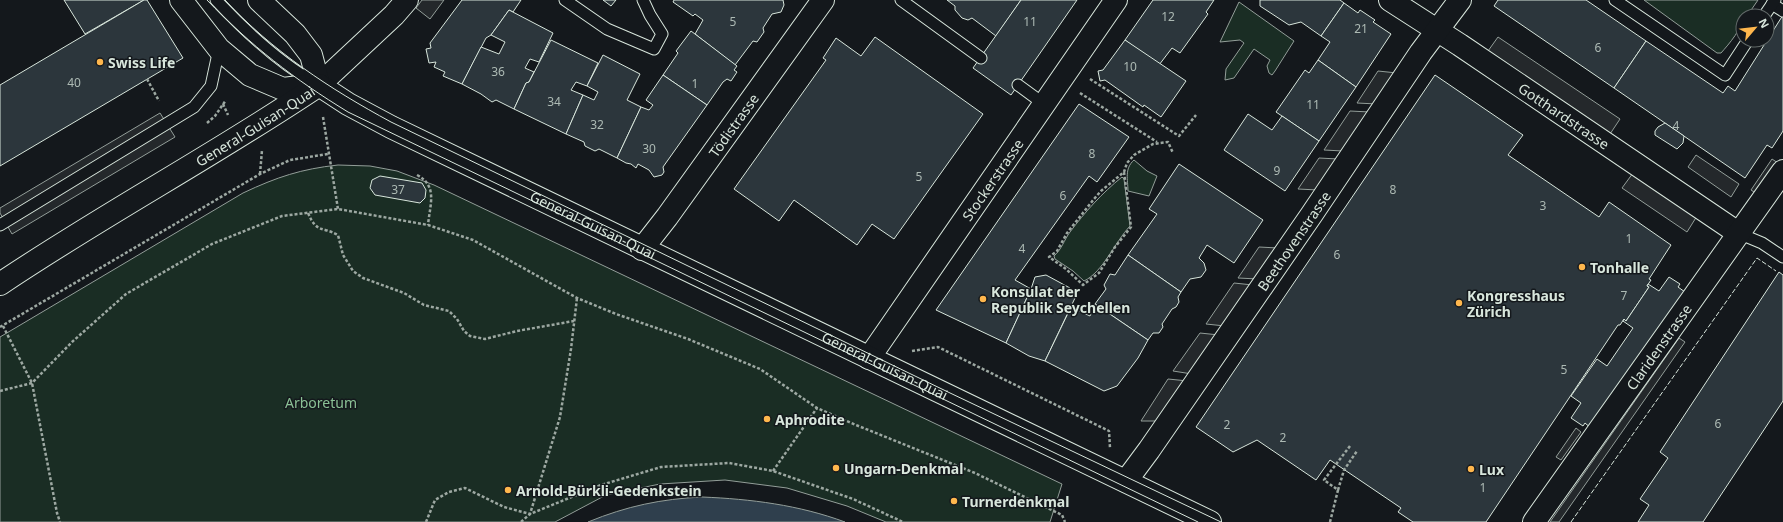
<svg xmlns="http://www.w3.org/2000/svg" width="1783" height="522" font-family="'Noto Sans',sans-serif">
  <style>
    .green { fill: #1a2d24; stroke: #939e99 }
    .parking { fill: #24282b; stroke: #939e99 }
    .water { fill: #2f3f4d; stroke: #939e99 }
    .building { fill: #2c363c; stroke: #d8e6dc }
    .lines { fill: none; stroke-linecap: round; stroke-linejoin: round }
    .service-casing { stroke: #d8e6dc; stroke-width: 13 }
    .minor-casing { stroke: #d8e6dc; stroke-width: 24 }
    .tertiary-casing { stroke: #d8e6dc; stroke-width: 24 }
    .secondary-casing { stroke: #d8e6dc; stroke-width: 24 }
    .path { stroke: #9da8a2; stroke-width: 2.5; stroke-dasharray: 3 2; stroke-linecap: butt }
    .service { stroke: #14181c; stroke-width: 11 }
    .minor { stroke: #14181c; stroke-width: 22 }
    .tertiary { stroke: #14181c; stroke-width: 22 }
    .secondary { stroke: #14181c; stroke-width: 22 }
    .tram { stroke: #d8e6dc; stroke-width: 1 }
    .fence { stroke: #d8e6dc; stroke-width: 1; stroke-dasharray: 5 2; stroke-linecap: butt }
    .poi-dot { fill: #ffb74d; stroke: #14181c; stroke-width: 1.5 }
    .labels { text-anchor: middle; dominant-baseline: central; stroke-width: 3; stroke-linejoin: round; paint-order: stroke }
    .number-label { font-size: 12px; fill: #adbab4 }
    .poi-label { font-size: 14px; font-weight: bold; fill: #d8e6dc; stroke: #14181c; text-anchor: start }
    .street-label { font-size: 14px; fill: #d8e6dc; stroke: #14181c }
    .park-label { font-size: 14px; fill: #8ac095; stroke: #14181c }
  </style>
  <rect width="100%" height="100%" fill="#14181c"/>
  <g class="green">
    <path d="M 1644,0 L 1758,0 L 1747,16 L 1743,16 C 1743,28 1729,44 1721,53 L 1717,53 Z"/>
    <polygon points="1239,2 1294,41 1275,71 1272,75 1269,73 1267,66 1270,60 1254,49 1234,78 1225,80 1226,69 1244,43 1240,40 1220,42"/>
    <path d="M 1134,160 L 1147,171 L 1157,176 L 1149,196 L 1128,191 C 1128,180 1124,169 1134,160 Z"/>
    <path d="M 338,165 L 370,166 L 397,171 L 434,185 L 1062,484 L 1050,522 L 886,522 L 847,506 L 787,488 L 725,480 L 660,484 L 606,495 L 555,522 L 0,522 L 0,337 L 243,193 C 277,177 301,169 338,165 Z"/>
    <path d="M 1122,177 L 1124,179 L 1130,226 C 1115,242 1103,272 1084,281 L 1073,271 L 1055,259 L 1054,256 C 1062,249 1064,240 1070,232 C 1085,212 1102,193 1122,177 Z"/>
  </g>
  <g class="parking">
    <polygon points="422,0 444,0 430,19 416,8"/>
    <polygon points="1498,37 1620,119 1610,134 1488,51"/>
    <polygon points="1378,71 1397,73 1377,104 1357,103"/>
    <polygon points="1350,111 1370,112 1343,151 1324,150"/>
    <polygon points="160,113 175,137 12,234 0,213 0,208"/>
    <polygon points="1696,155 1739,184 1731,197 1688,167"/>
    <polygon points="1319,158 1338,159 1318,190 1298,189"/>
    <polygon points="1772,159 1778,163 1757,194 1751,190"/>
    <polygon points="1633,173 1697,216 1687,232 1622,188"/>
    <polygon points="1259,247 1278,248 1258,279 1238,278"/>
    <polygon points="1234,283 1253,285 1225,326 1206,324"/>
    <polygon points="1200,333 1219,335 1192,374 1173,371"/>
    <polygon points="1679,338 1685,342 1559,522 1550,522"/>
    <polygon points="1168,379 1188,381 1160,421 1141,421"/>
    <polygon points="1576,428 1581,432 1561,460 1556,457"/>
  </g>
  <path class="water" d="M 702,497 C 751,499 799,505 845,522 L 588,522 C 627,506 661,499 702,497 Z"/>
  <g class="building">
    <polygon points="64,0 144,0 85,34"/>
    <polygon points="144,0 147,0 183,58 0,166 0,85"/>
    <polygon points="462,0 521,0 513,12 509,10 491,35 486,38 462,84 443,76 445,72 434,67 436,62 429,63 426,49 431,48 430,43"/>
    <polygon points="603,0 616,0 611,6"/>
    <polygon points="674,0 783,0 784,5 781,12 772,14 763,28 764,32 757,42 753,41 735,65 695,34 703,20 695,14 693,16 673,2"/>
    <polygon points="947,0 1021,0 996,36 972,18 968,20 962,18 955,10 955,6"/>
    <polygon points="1021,0 1077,0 1011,95 973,68"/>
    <polygon points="1153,0 1214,0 1206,12 1208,14 1180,53 1172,48 1159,65 1125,40"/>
    <polygon points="1260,0 1340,0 1344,3 1321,36 1301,22 1289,25 1260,6"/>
    <polygon points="1498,0 1586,0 1646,41 1614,88 1494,6"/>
    <polygon points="1344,3 1358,13 1360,10 1375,20 1373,22 1391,34 1356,87 1318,60 1330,42 1321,36"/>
    <polygon points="509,10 553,33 539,62 530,59 525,68 534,72 529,82 526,83 514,109 496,100 492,102 481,94 462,84 481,47 499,54 505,42 491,35"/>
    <polygon points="1783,15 1783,131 1772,148 1767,145 1745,178 1614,88 1646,41 1723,93 1728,86 1735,91"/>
    <polygon points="691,31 737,66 734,70 737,72 731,81 727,79 723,82 707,105 663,75 678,53 676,51"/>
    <polygon points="875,37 983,114 894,239 872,224 857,245 794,200 779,221 734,189 826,60 823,58 836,38 861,56"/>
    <polygon points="551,40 598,63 587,86 576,82 571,90 583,95 566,134 514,109 526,83 529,82"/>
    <polygon points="1125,40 1186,81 1161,117 1144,105 1143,107 1105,80 1100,81 1098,71 1103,70"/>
    <polygon points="603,55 640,74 627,100 641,107 617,158 599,149 595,151 585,146 584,142 566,134 583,95 594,100 598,92 587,86"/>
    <polygon points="1318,60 1356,87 1319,141 1276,112 1305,70 1309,73"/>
    <polygon points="663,75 707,105 663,167 664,172 662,175 654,177 649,170 638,164 636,168 631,164 626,163 617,158 641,107 649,110 653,105 646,100"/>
    <polygon points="1435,75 1523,135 1508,155 1599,217 1609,202 1671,245 1649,279 1651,280 1647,286 1649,287 1626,321 1624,319 1620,325 1618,325 1486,522 1413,522 1398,512 1401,508 1330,460 1316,480 1257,440 1233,452 1196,427"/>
    <polygon points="1079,104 1129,137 1097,182 1089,176 1015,280 1031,289 1006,343 936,310"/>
    <polygon points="1248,114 1272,130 1282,116 1319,141 1285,191 1224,150"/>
    <polygon points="1665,123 1684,136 1683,143 1677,149 1655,135 1655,131 1658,127"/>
    <polygon points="1179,164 1263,220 1234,263 1207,245 1199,258 1204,263 1206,270 1201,277 1190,279 1181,292 1128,255 1157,214 1149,209"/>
    <polygon points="380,176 422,183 426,190 425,198 420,203 375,195 370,188 372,180"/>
    <polygon points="1128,255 1181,292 1178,297 1179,302 1176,307 1172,309 1162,324 1163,327 1159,333 1153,333 1148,340 1095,304 1106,289 1104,285 1110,274 1115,275"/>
    <polygon points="1779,272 1783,275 1783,401 1703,522 1638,522 1649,505 1640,499 1668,458 1660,452"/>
    <polygon points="1046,275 1070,288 1075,298 1045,361 1029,356 1006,343 1031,289 1035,277"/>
    <polygon points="1669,277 1680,284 1678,287 1685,292 1592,429 1585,423 1583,426 1571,418 1581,403 1571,396 1597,359 1607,366 1633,328 1623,321 1624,319 1626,321 1649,287 1647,286 1648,284 1659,291"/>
    <polygon points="1095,304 1148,340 1138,358 1117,386 1104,391 1045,361 1071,307 1090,316"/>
  </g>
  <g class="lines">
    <g class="service-casing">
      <g id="service">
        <path d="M 216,0 C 245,31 278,62 315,83"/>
        <polyline points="565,0 607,29 654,49 662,34 650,15 643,0"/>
        <polyline points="901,0 981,58"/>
        <polyline points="1615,0 1725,75 1748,40"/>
        <polyline points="1772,4 1783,11"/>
        <polyline points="1764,16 1775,0"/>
        <polyline points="1018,85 1044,104"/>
        <polyline points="0,225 194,107 211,86 219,49"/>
        <polyline points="1738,233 1762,243 1783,257"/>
      </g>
    </g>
    <g class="minor-casing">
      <g id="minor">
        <path id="s1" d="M 1390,0 L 1460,45 L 1738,233"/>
        <polyline points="319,85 394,15 407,0"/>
        <path id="s2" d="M 642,249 L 667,217 L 823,0"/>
        <path id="s3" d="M 1126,481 L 1149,450 L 1312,214 L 1421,52 L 1460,0"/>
        <path id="s4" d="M 1534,522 L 1783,171"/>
      </g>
    </g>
    <g class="tertiary-casing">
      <g id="tertiary">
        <path id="s5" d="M 869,358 L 1116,0"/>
      </g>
    </g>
    <g class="secondary-casing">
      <g id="secondary">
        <polyline points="181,0 219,49 250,75 283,89 316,85"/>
        <polyline points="259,0 295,34 311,55 319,85"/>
        <path id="s6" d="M 319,85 L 348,104 L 391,127 L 1210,522"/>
        <path id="s7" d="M 0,284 C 104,214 215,155 319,85"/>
      </g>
    </g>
    <g class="path">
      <polyline points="147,79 159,101"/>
      <polyline points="1090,79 1179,136 1196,115"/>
      <polyline points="1080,93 1157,142"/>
      <polyline points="223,104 228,115"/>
      <polyline points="323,117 338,209"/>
      <polyline points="207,123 215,116 226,100"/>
      <polyline points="1124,172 1131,227 1115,247 1099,273 1083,285 1066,269 1049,257 1057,251 1067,233 1094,199 1101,191 1124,172 1127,163 1134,155 1153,144 1168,142 1173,153"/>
      <polyline points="260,174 262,150"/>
      <path d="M 417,175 C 438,186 430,204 428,225"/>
      <path d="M 308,213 C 317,234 322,226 338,235 L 343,255 L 353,271 L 363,278 L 404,293 L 424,305 L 449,311 L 457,319 L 464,331 L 470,336 L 485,339 L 517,331 L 574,321"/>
      <polyline points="3,326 32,383 57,513 60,522"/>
      <polyline points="0,327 260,174 290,160 328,154"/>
      <polyline points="912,351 938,347 1109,431 1110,448"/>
      <polyline points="0,391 32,383 72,342 126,294 212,244 282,216 338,209 428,225 473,240 577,298 616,314 688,339 760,369 817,408 856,425 975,473 1062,515 1065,522"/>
      <polyline points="773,471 817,408"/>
      <polyline points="1338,490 1344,470 1357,451"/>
      <polyline points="426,522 435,500 449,492 465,488 504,507 530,514 560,417 571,349 577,298"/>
      <polyline points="521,522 530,514 601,485 661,467 729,463 773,471 853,499 903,522"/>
      <polyline points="1330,522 1338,490 1324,480 1350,446"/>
    </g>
    <use href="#service" class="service"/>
    <use href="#minor" class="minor"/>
    <use href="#tertiary" class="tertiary"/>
    <use href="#secondary" class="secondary"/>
    <g class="tram">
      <path d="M 207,0 C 251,46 294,79 348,112 L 1198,522"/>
      <path d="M 225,0 C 272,51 330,89 391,122 L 948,392 L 1221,522"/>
    </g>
    <polyline class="fence" points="1571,522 1757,258 1776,271"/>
  </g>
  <g class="poi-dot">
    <circle cx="100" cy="62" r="4"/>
    <circle cx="1582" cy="267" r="4"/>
    <circle cx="983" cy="299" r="4"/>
    <circle cx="1459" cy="303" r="4"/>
    <circle cx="767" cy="419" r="4"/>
    <circle cx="836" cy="468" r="4"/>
    <circle cx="1471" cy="469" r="4"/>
    <circle cx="508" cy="490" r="4"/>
    <circle cx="954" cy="501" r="4"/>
  </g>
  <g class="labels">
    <g class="number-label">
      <text x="1168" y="16">12</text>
      <text x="733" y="21">5</text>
      <text x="1030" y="21">11</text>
      <text x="1361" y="28">21</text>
      <text x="1598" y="47">6</text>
      <text x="1130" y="66">10</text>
      <text x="498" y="71">36</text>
      <text x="74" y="82">40</text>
      <text x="695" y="83">1</text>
      <text x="554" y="101">34</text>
      <text x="1313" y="104">11</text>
      <text x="597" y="124">32</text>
      <text x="1676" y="125">4</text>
      <text x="649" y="148">30</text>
      <text x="1092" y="153">8</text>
      <text x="1277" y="170">9</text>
      <text x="919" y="176">5</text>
      <text x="398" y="189">37</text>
      <text x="1393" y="189">8</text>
      <text x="1063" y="195">6</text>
      <text x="1543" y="205">3</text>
      <text x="1629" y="238">1</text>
      <text x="1022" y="248">4</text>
      <text x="1337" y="254">6</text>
      <text x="1624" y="295">7</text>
      <text x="1564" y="369">5</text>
      <text x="1718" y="423">6</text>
      <text x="1227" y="424">2</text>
      <text x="1283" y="437">2</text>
      <text x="1483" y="487">1</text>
    </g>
    <g class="poi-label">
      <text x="108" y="62">Swiss Life</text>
      <text x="1590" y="267">Tonhalle</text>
      <text x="991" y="291">Konsulat der<tspan x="991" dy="16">Republik Seychellen</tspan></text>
      <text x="1467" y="295">Kongresshaus<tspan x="1467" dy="16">Zürich</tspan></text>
      <text x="775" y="419">Aphrodite</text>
      <text x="844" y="468">Ungarn-Denkmal</text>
      <text x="1479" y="469">Lux</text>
      <text x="516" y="490">Arnold-Bürkli-Gedenkstein</text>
      <text x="962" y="501">Turnerdenkmal</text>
    </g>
    <g class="street-label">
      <text stroke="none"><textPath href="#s1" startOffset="209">Gotthardstrasse</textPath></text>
      <text stroke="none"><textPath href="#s7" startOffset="300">General-Guisan-Quai</textPath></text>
      <text stroke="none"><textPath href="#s2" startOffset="154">Tödistrasse</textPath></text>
      <text stroke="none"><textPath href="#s5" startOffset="217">Stockerstrasse</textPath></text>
      <text stroke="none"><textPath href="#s6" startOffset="308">General-Guisan-Quai</textPath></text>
      <text stroke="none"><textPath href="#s3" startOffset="293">Beethovenstrasse</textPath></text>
      <text stroke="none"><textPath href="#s4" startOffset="215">Claridenstrasse</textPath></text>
      <text stroke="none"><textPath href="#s6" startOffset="632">General-Guisan-Quai</textPath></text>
    </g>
    <g class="park-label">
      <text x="321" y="402">Arboretum</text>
    </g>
  </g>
  <g transform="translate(1755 28) rotate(62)"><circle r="19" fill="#14181c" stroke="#626a69"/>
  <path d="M0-3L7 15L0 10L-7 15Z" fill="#ffb74d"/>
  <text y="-6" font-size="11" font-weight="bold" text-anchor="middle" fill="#d8e6dc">N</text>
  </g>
</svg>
